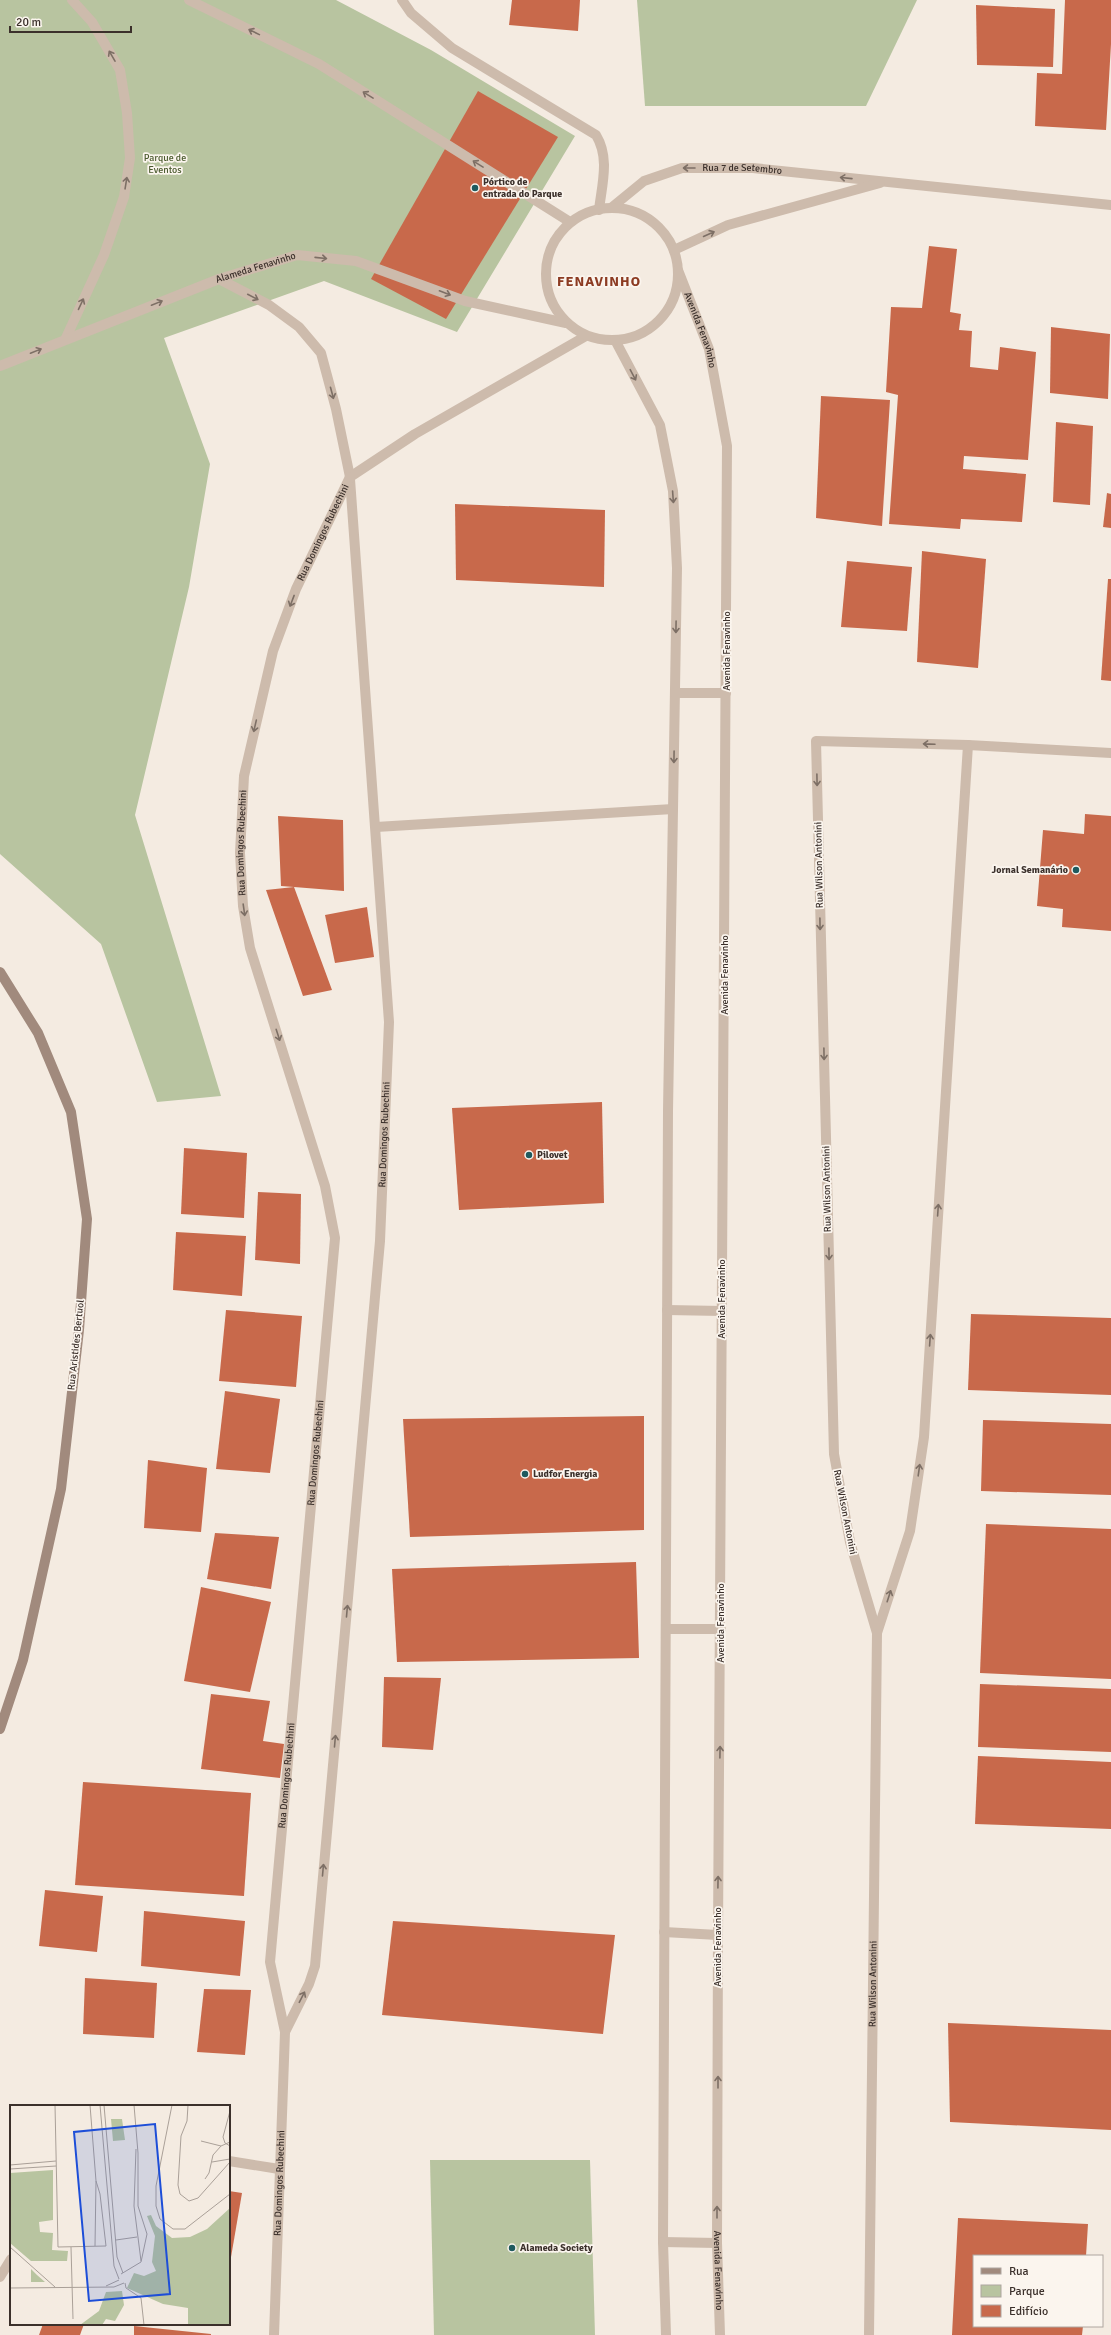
<svg xmlns="http://www.w3.org/2000/svg" width="1111" height="2335" font-family="Signika,sans-serif">
  <style>
    .green { fill: #b8c4a0 }
    .building { fill: #c8694b }
    .lines { fill: none; stroke-linecap: round; stroke-linejoin: round }
    .service { stroke: #cdbbac; stroke-width: 10 }
    .minor { stroke: #cdbbac; stroke-width: 10 }
    .tertiary { stroke: #cdbbac; stroke-width: 10 }
    .secondary { stroke: #a18a7d; stroke-width: 10 }
    .oneway { stroke: #7d6f65 }
    .poi-dot { fill: #1f5a5e; stroke: #fbf5ee; stroke-width: 1.5 }
    .labels { text-anchor: middle; dominant-baseline: central; stroke-width: 3.5; stroke-linejoin: round; paint-order: stroke }
    .park-label { font-size: 10px; fill: #4a5a2e; stroke: #fbf5ee }
    .street-label { font-size: 10px; fill: #3b302b; stroke: #fbf5ee }
    .poi-label { font-size: 10px; font-weight: bold; fill: #3b302b; stroke: #fbf5ee; text-anchor: start }
    .district-label { font-size: 14px; font-weight: bold; letter-spacing: 1px; fill: #8c3b22; stroke: #fbf5ee }
    .inset-road { fill: none; stroke: #aaa098; stroke-width: 1 }
    .view { fill: #1d4ed8; fill-opacity: 0.15; stroke: #1d4ed8; stroke-width: 2 }
    .inset-edge { fill: none; stroke: #3b302b; stroke-width: 2 }
  </style>
  <rect width="100%" height="100%" fill="#f4ebe1"/>
  <g class="green">
    <polygon points="0,0 336,0 431,50 575,136 457,332 324,281 164,338 210,464 189,587 135,815 221,1096 157,1102 101,944 0,854"/>
    <polygon points="637,0 917,0 866,106 645,106"/>
    <polygon points="430,2160 590,2160 595,2335 434,2335"/>
  </g>
  <g class="building">
    <polygon points="512,0 580,0 578,31 509,25"/>
    <polygon points="1065,0 1111,0 1111,44 1106,130 1035,126 1037,73 1062,74"/>
    <polygon points="976,5 1055,9 1053,67 977,65"/>
    <polygon points="478,91 558,137 446,319 371,279"/>
    <polygon points="929,246 957,249 950,312 961,314 959,330 972,331 970,367 998,370 1000,347 1036,352 1028,460 964,456 963,469 1026,474 1022,522 961,519 960,529 889,524 898,395 886,392 891,307 922,308"/>
    <polygon points="1051,327 1110,334 1108,399 1050,393"/>
    <polygon points="821,396 890,400 882,526 816,518"/>
    <polygon points="1056,422 1093,426 1090,505 1053,502"/>
    <polygon points="1107,493 1111,494 1111,528 1103,527"/>
    <polygon points="455,504 605,510 604,587 456,580"/>
    <polygon points="922,551 986,559 978,668 917,662"/>
    <polygon points="847,561 912,567 907,631 841,627"/>
    <polygon points="1108,579 1111,579 1111,681 1101,680"/>
    <polygon points="1085,814 1111,816 1111,931 1062,927 1063,909 1037,906 1043,830 1084,834"/>
    <polygon points="278,816 343,820 344,891 294,887 332,990 303,996 266,890 294,887 281,886"/>
    <polygon points="367,907 374,957 335,963 325,915"/>
    <polygon points="602,1102 604,1203 459,1210 452,1108"/>
    <polygon points="184,1148 247,1153 244,1218 181,1214"/>
    <polygon points="258,1192 301,1194 300,1264 255,1260"/>
    <polygon points="176,1232 246,1236 242,1296 173,1290"/>
    <polygon points="226,1310 302,1316 296,1387 219,1381"/>
    <polygon points="971,1314 1111,1318 1111,1395 968,1390"/>
    <polygon points="225,1391 280,1399 270,1473 216,1469"/>
    <polygon points="644,1416 644,1530 410,1537 403,1419"/>
    <polygon points="983,1420 1111,1424 1111,1495 981,1491"/>
    <polygon points="148,1460 207,1468 201,1532 144,1528"/>
    <polygon points="986,1524 1111,1529 1111,1679 980,1673"/>
    <polygon points="215,1533 279,1537 271,1589 207,1579"/>
    <polygon points="636,1562 639,1658 397,1662 392,1569"/>
    <polygon points="201,1587 271,1602 250,1692 184,1681"/>
    <polygon points="384,1677 441,1678 433,1750 382,1747"/>
    <polygon points="980,1684 1111,1689 1111,1752 978,1747"/>
    <polygon points="211,1694 270,1701 263,1741 284,1744 280,1778 201,1769"/>
    <polygon points="978,1756 1111,1762 1111,1829 975,1824"/>
    <polygon points="83,1782 251,1793 244,1896 75,1885"/>
    <polygon points="45,1890 103,1896 97,1952 39,1946"/>
    <polygon points="144,1911 245,1921 240,1976 141,1966"/>
    <polygon points="393,1921 615,1935 603,2034 382,2015"/>
    <polygon points="85,1978 157,1983 154,2038 83,2034"/>
    <polygon points="204,1989 251,1990 245,2055 197,2052"/>
    <polygon points="948,2023 1111,2030 1111,2130 950,2122"/>
    <polygon points="229,2191 242,2193 230,2263 229,2263"/>
    <polygon points="958,2218 1088,2224 1086,2256 974,2256 974,2326 1083,2326 1082,2335 952,2335"/>
    <polygon points="43,2324 84,2324 80,2335 39,2335"/>
    <polygon points="134,2326 211,2334 211,2335 134,2335"/>
  </g>
  <g class="lines">
    <g class="service">
      <polyline points="189,0 319,64 570,222"/>
      <polyline points="219,279 269,305 299,327 321,353 336,409 350,477"/>
      <polyline points="65,340 104,255 124,197 130,158 127,113 120,70 92,22 72,0"/>
      <path id="s1" d="M 0,366 L 219,279 L 297,255 L 356,261 L 465,301 L 566,323"/>
      <polyline points="229,2161 279,2169"/>
      <polyline points="0,2277 11,2259"/>
    </g>
    <g class="minor">
      <path d="M 402,0 L 411,13 L 452,48 L 596,135 C 610,158 602,184 599,210"/>
      <polyline points="350,477 415,434 586,336"/>
      <polyline points="376,827 673,809"/>
      <polyline points="877,1633 910,1531 924,1437 968,745"/>
      <path id="s2" d="M 285,2032 L 309,1984 L 315,1966 L 380,1241 L 389,1022 L 350,479"/>
      <path id="s3" d="M 274,2335 L 285,2032 L 270,1962 L 335,1238 L 325,1186 L 250,948 L 243,906 L 240,853 L 244,776 L 273,651 L 296,589 L 350,477"/>
      <path id="s4" d="M 869,2335 L 877,1633 L 850,1542 L 834,1454 L 816,741 L 968,745 L 1111,753"/>
    </g>
    <g class="tertiary">
      <path id="s5" d="M 611,208 L 644,181 L 682,168 L 753,168 L 1111,205"/>
      <circle cx="612" cy="274" r="66"/>
      <polyline points="674,250 728,225 880,183"/>
      <path id="s6" d="M 678,270 L 709,349 L 727,446 L 718,1935 L 717,2243 L 720,2335"/>
      <polyline points="615,340 660,425 673,491 677,568 668,1111 663,2242 666,2335"/>
      <polyline points="675,693 726,693"/>
      <polyline points="667,1310 722,1311"/>
      <polyline points="666,1629 721,1629"/>
      <polyline points="664,1932 718,1935"/>
      <polyline points="663,2242 717,2243"/>
    </g>
    <polyline class="secondary" points="0,972 38,1033 71,1112 87,1219 79,1330 61,1489 23,1660 0,1729"/>
  </g>
  <defs><path id="oneway-shaft" d="M-6 0H5M1.5-3L5.5 0L1.5 3" fill="none" stroke-width="1.6" stroke-linecap="round" stroke-linejoin="round"/></defs>
  <g class="oneway">
    <use href="#oneway-shaft" transform="translate(254 32) rotate(-154)"/>
    <use href="#oneway-shaft" transform="translate(112 56) rotate(-120)"/>
    <use href="#oneway-shaft" transform="translate(368 95) rotate(-148)"/>
    <use href="#oneway-shaft" transform="translate(478 164) rotate(-148)"/>
    <use href="#oneway-shaft" transform="translate(689 168) rotate(-180)"/>
    <use href="#oneway-shaft" transform="translate(846 178) rotate(-174)"/>
    <use href="#oneway-shaft" transform="translate(126 183) rotate(-81)"/>
    <use href="#oneway-shaft" transform="translate(709 234) rotate(-24)"/>
    <use href="#oneway-shaft" transform="translate(321 258) rotate(6)"/>
    <use href="#oneway-shaft" transform="translate(445 293) rotate(21)"/>
    <use href="#oneway-shaft" transform="translate(253 297) rotate(27)"/>
    <use href="#oneway-shaft" transform="translate(157 303) rotate(-22)"/>
    <use href="#oneway-shaft" transform="translate(81 304) rotate(-65)"/>
    <use href="#oneway-shaft" transform="translate(36 351) rotate(-22)"/>
    <use href="#oneway-shaft" transform="translate(633 375) rotate(62)"/>
    <use href="#oneway-shaft" transform="translate(332 393) rotate(75)"/>
    <use href="#oneway-shaft" transform="translate(673 497) rotate(86)"/>
    <use href="#oneway-shaft" transform="translate(292 601) rotate(111)"/>
    <use href="#oneway-shaft" transform="translate(676 627) rotate(91)"/>
    <use href="#oneway-shaft" transform="translate(255 726) rotate(103)"/>
    <use href="#oneway-shaft" transform="translate(929 744) rotate(-178)"/>
    <use href="#oneway-shaft" transform="translate(674 757) rotate(91)"/>
    <use href="#oneway-shaft" transform="translate(817 780) rotate(89)"/>
    <use href="#oneway-shaft" transform="translate(244 910) rotate(82)"/>
    <use href="#oneway-shaft" transform="translate(820 924) rotate(89)"/>
    <use href="#oneway-shaft" transform="translate(278 1035) rotate(72)"/>
    <use href="#oneway-shaft" transform="translate(824 1054) rotate(89)"/>
    <use href="#oneway-shaft" transform="translate(938 1210) rotate(-86)"/>
    <use href="#oneway-shaft" transform="translate(829 1254) rotate(89)"/>
    <use href="#oneway-shaft" transform="translate(930 1340) rotate(-86)"/>
    <use href="#oneway-shaft" transform="translate(919 1470) rotate(-82)"/>
    <use href="#oneway-shaft" transform="translate(889 1596) rotate(-72)"/>
    <use href="#oneway-shaft" transform="translate(347 1611) rotate(-85)"/>
    <use href="#oneway-shaft" transform="translate(335 1741) rotate(-85)"/>
    <use href="#oneway-shaft" transform="translate(720 1752) rotate(-89)"/>
    <use href="#oneway-shaft" transform="translate(323 1870) rotate(-85)"/>
    <use href="#oneway-shaft" transform="translate(718 1882) rotate(-89)"/>
    <use href="#oneway-shaft" transform="translate(302 1997) rotate(-63)"/>
    <use href="#oneway-shaft" transform="translate(718 2082) rotate(-90)"/>
    <use href="#oneway-shaft" transform="translate(717 2212) rotate(-90)"/>
  </g>
  <g class="poi-dot">
    <circle cx="475" cy="188" r="4"/>
    <circle cx="1076" cy="870" r="4"/>
    <circle cx="529" cy="1155" r="4"/>
    <circle cx="525" cy="1474" r="4"/>
    <circle cx="512" cy="2248" r="4"/>
  </g>
  <g class="labels">
    <g class="park-label">
      <text x="165" y="158">Parque de<tspan x="165" dy="12">Eventos</tspan></text>
    </g>
    <g class="street-label">
      <text stroke="none"><textPath href="#s5" startOffset="143">Rua 7 de Setembro</textPath></text>
      <text stroke="none"><textPath href="#s1" startOffset="274">Alameda Fenavinho</textPath></text>
      <text stroke="none"><textPath href="#s6" startOffset="64">Avenida Fenavinho</textPath></text>
      <text stroke="none"><textPath href="#s3" startOffset="1834">Rua Domingos Rubechini</textPath></text>
      <text transform="translate(727 651) rotate(-90)">Avenida Fenavinho</text>
      <text stroke="none"><textPath href="#s3" startOffset="1510">Rua Domingos Rubechini</textPath></text>
      <text transform="translate(819 865) rotate(-91)">Rua Wilson Antonini</text>
      <text transform="translate(725 975) rotate(-90)">Avenida Fenavinho</text>
      <text stroke="none"><textPath href="#s2" startOffset="907">Rua Domingos Rubechini</textPath></text>
      <text transform="translate(827 1189) rotate(-91)">Rua Wilson Antonini</text>
      <text transform="translate(722 1299) rotate(-90)">Avenida Fenavinho</text>
      <text transform="translate(76 1345) rotate(-84)">Rua Aristides Bertuol</text>
      <text stroke="none"><textPath href="#s3" startOffset="886">Rua Domingos Rubechini</textPath></text>
      <text transform="translate(845 1512) rotate(79)">Rua Wilson Antonini</text>
      <text transform="translate(721 1623) rotate(-90)">Avenida Fenavinho</text>
      <text stroke="none"><textPath href="#s3" startOffset="562">Rua Domingos Rubechini</textPath></text>
      <text transform="translate(718 1947) rotate(-90)">Avenida Fenavinho</text>
      <text stroke="none"><textPath href="#s4" startOffset="351">Rua Wilson Antonini</textPath></text>
      <text stroke="none"><textPath href="#s3" startOffset="152">Rua Domingos Rubechini</textPath></text>
      <text stroke="none"><textPath href="#s6" startOffset="2008">Avenida Fenavinho</textPath></text>
    </g>
    <g class="poi-label">
      <text x="483" y="182">Pórtico de<tspan x="483" dy="12">entrada do Parque</tspan></text>
      <text x="1068" y="870" text-anchor="end">Jornal Semanário</text>
      <text x="537" y="1155">Pilovet</text>
      <text x="533" y="1474">Ludfor Energia</text>
      <text x="520" y="2248">Alameda Society</text>
    </g>
    <g class="district-label">
      <text x="599" y="281">FENAVINHO</text>
    </g>
  </g>
  <g transform="translate(10 2105)">
    <rect width="220" height="220" fill="#f4ebe1"/>
    <path d="M 101,14 L 112,14 L 115,35 L 103,36 ZM 43,65 L 43,115 L 29,117 L 30,127 L 43,128 L 42,145 L 58,146 L 57,156 L 21,156 L 0,138 L 0,68 ZM 220,103 L 220,220 L 178,220 L 178,203 L 153,199 L 117,183 L 124,168 L 134,171 L 146,166 L 142,157 L 145,131 L 137,111 L 141,110 L 146,121 L 162,133 L 180,132 L 197,124 ZM 21,164 L 27,170 L 35,177 L 21,177 ZM 112,186 L 114,200 L 105,216 L 96,214 L 92,220 L 70,220 L 89,206 L 96,187 Z" fill="#b8c4a0"/>
    <path class="inset-road" d="M 45,0 L 48,142 L 96,141 L 90,89 L 86,76 L 80,0M 90,0 L 104,161 L 109,174M 94,0 L 107,152 L 113,168M 124,0 L 128,48 L 128,101 L 137,129 L 131,157M 162,0 L 146,81 L 146,101 L 150,114 L 163,124 L 175,124 L 220,89M 178,0 L 177,16 L 171,31 L 168,80 L 170,89 L 179,96 L 188,93 L 220,57M 220,6 L 213,32 L 215,38 L 220,41M 191,36 L 211,41 L 220,37M 126,44 L 124,101 L 131,156M 202,57 L 220,54M 0,60 L 46,56M 0,64 L 46,61M 195,74 L 199,68 L 203,50 L 211,41M 106,135 L 127,132M 85,141 L 86,76M 0,142 L 45,182M 61,142 L 63,214M 111,169 L 131,157M 115,178 L 116,183 L 131,193 L 134,220M 96,181 L 109,175M 0,183 L 104,182 L 114,178"/>
    <path class="view" d="M 145,19 L 160,189 L 79,196 L 64,27 Z"/>
    <rect width="220" height="220" class="inset-edge"/>
  </g>
  <rect x="973" y="2255" width="130" height="72" fill="#fbf5ee" stroke="#aea6a0"/>
  <rect x="981" y="2268" width="20" height="6" fill="#a18a7d" stroke="#aea6a0"/>
  <text x="1009" y="2275" font-size="12" fill="#3b302b">Rua</text>
  <rect x="981" y="2285" width="20" height="12" fill="#b8c4a0" stroke="#aea6a0"/>
  <text x="1009" y="2295" font-size="12" fill="#3b302b">Parque</text>
  <rect x="981" y="2305" width="20" height="12" fill="#c8694b" stroke="#aea6a0"/>
  <text x="1009" y="2315" font-size="12" fill="#3b302b">Edifício</text>
  <path d="M10 26v6h121v-6" fill="none" stroke="#3b302b" stroke-width="2"/>
  <text x="16" y="26" font-size="12" fill="#3b302b" stroke="#fbf5ee" stroke-width="3" paint-order="stroke">20 m</text>
</svg>
